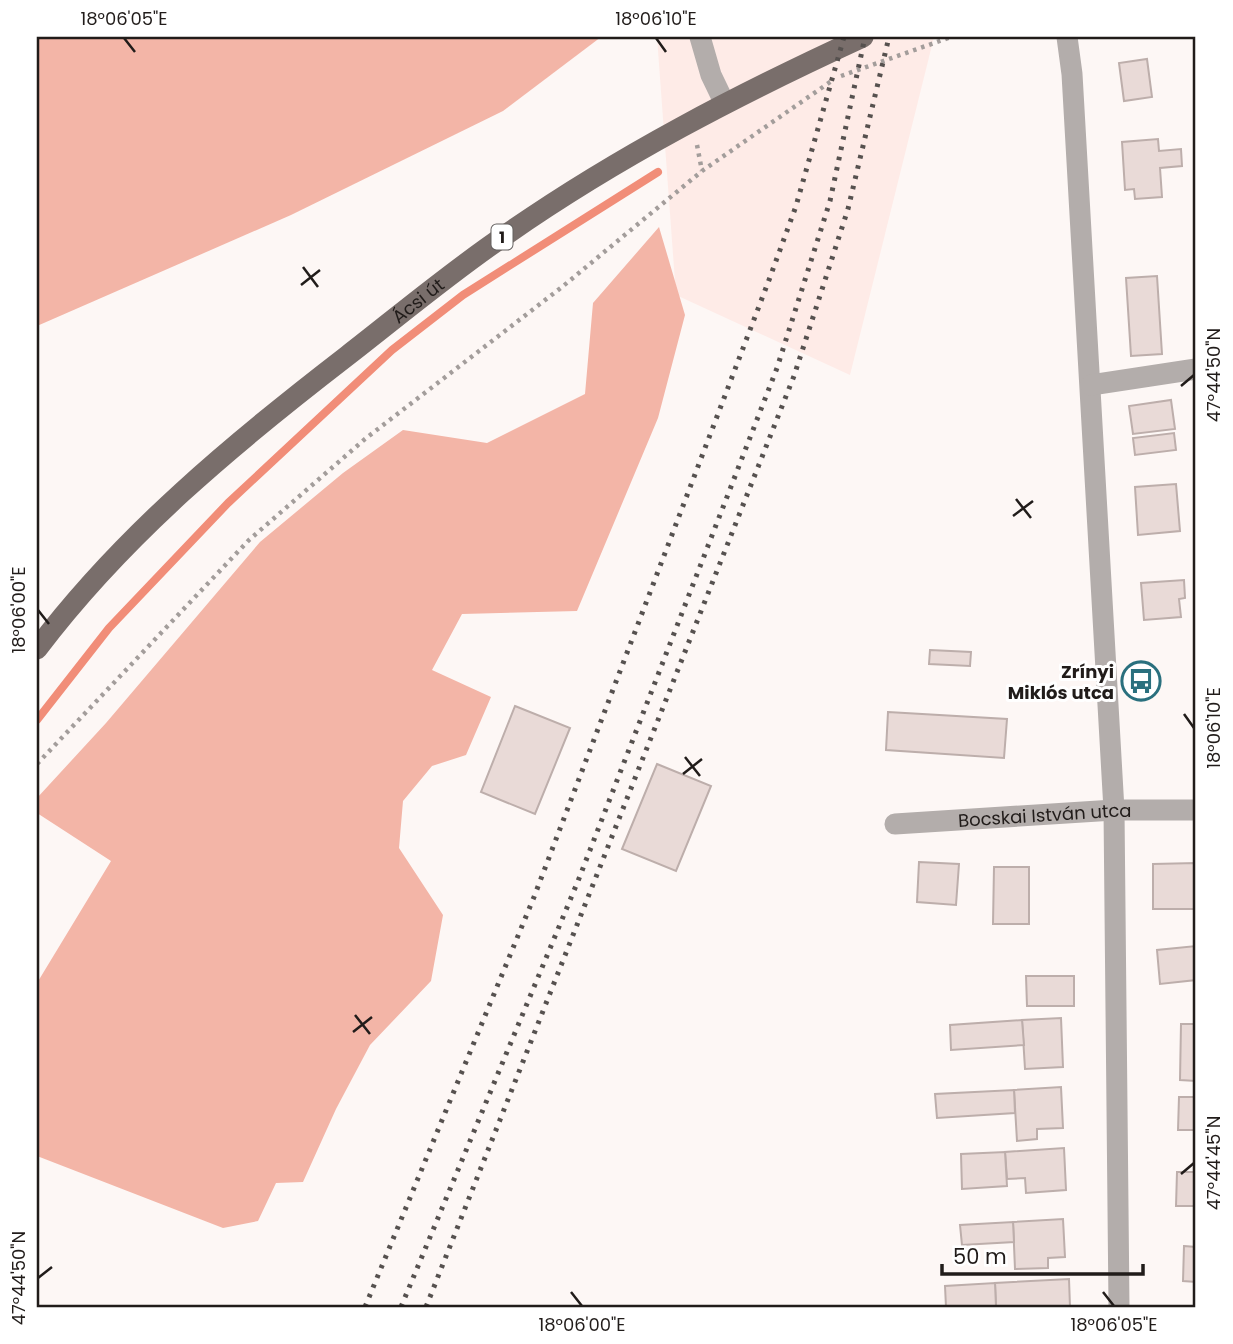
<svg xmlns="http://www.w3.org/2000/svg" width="1233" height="1344" font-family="Poppins,sans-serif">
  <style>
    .built { fill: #feebe7 }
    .green { fill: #f3b5a7 }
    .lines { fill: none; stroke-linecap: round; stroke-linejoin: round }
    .stream { stroke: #f18d78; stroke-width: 8 }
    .building { fill: #e9dad7; stroke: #bdaeab; stroke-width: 2 }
    .path { stroke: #a39d9b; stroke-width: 4.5; stroke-dasharray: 3.5 5; stroke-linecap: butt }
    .minor { stroke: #b3adab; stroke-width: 21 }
    .tertiary { stroke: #b3adab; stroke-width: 21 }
    .primary { stroke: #796e6b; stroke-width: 21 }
    .rail { stroke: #56514f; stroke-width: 5; stroke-dasharray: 3.5 7; stroke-linecap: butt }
    .ticks { fill: none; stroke: #211c1a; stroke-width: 2.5 }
    .labels { text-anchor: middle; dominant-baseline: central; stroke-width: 6; stroke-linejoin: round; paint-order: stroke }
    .shield { fill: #fff; stroke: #64605f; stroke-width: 2 }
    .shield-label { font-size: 16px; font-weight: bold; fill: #211c1a }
    .street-label { font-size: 18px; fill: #211c1a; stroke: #fff }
    .poi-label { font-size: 18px; font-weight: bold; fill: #211c1a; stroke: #fff; text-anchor: end }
    .neatline { fill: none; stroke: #211c1a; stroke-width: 2.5 }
    .ticks-label { font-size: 18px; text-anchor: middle; fill: #211c1a }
  </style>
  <rect width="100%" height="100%" fill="#fdf7f5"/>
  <polygon class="built" points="657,37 934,37 850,375 676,295"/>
  <g class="green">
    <polygon points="37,37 601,37 503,111 291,215 37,326"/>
    <polygon points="659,227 685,315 658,418 577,611 462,614 432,670 491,697 466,755 432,766 403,801 399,848 443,915 431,981 370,1045 336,1109 303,1182 276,1183 258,1221 223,1228 37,1156 37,983 111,861 37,813 37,798 106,723 260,542 343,473 403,430 487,443 585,394 593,303"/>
  </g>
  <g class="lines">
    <polyline class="stream" points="37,720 109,628 228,503 392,350 463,295 658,172"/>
  </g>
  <g class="building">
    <polygon points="1147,59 1152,97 1124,101 1119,63"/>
    <polygon points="1158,139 1159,151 1181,149 1182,166 1160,168 1162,197 1135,199 1134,189 1125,190 1122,142"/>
    <polygon points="1157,276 1162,354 1131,356 1126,278"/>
    <polygon points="1171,400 1175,429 1133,434 1129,406"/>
    <polygon points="1174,433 1176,450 1135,455 1133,438"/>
    <polygon points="1176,484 1180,531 1138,535 1135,487"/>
    <polygon points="1184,580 1185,598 1179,599 1181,617 1144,620 1141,583"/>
    <polygon points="930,650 971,652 970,666 929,664"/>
    <polygon points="515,706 570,728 535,814 481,792"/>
    <polygon points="888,712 1007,719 1004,758 886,750"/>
    <polygon points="657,764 711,786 676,871 622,849"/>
    <polygon points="919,862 959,864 956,905 917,902"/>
    <polygon points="1196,863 1196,909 1153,909 1153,864"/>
    <polygon points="994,867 1029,867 1029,924 993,924"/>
    <polygon points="1196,946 1196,980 1160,984 1157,950"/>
    <polygon points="1026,976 1074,976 1074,1006 1027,1006"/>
    <polygon points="1061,1018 1063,1067 1025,1069 1022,1020"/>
    <polygon points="1022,1020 1024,1045 951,1050 950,1025"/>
    <polygon points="1181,1024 1196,1024 1196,1081 1180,1080"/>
    <polygon points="1061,1087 1063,1128 1037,1129 1037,1139 1017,1141 1014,1090"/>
    <polygon points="1014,1090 1015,1113 937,1118 935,1094"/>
    <polygon points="1179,1097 1196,1097 1196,1130 1178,1130"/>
    <polygon points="1064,1148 1066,1190 1026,1193 1025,1178 1007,1179 1005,1152"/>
    <polygon points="1005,1152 1007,1186 962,1189 961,1154"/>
    <polygon points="1177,1172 1196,1172 1196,1206 1176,1206"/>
    <polygon points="1063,1219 1065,1257 1048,1258 1048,1268 1015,1269 1013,1222"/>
    <polygon points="1013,1222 1014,1242 962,1245 960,1225"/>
    <polygon points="1184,1246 1196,1247 1196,1282 1183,1281"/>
    <polygon points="1069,1279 1070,1307 996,1307 995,1283"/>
    <polygon points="995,1283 996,1307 946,1307 945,1286"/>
  </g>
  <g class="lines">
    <g class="path">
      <polyline points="841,76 951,37"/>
      <polyline points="697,145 702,171"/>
      <polyline points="37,764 249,540 365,439 562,287 702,171 833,80"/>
    </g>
    <g class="minor">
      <polyline points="1067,37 1072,74 1114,810 1119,1307"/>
      <polyline points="1091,385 1196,369"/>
      <path id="s1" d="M 895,824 L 1114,810 L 1196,810"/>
    </g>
    <polyline class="tertiary" points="700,37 711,75 724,102"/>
    <path class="primary" id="s2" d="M 37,649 C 123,535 234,443 347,356 C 400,315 452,271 507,234 C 619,156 739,94 863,37"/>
    <g class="rail">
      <polyline points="365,1307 534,897 769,280 796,206 844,37"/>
      <polyline points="401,1307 578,881 777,368 830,201 865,37"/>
      <polyline points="426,1307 794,376 848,209 889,37"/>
    </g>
  </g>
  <path class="ticks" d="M 124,38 L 135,52M 656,38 L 666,52M 303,267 L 318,287M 301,285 L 320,270M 1181,386 L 1194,375M 1016,499 L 1031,518M 1013,516 L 1033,501M 38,610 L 49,624M 1184,714 L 1194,728M 685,757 L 700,776M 683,774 L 702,759M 355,1015 L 370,1034M 353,1032 L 372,1017M 1181,1174 L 1194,1163M 38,1278 L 52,1267M 571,1292 L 582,1306M 1103,1292 L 1114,1306"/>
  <defs>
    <g id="bus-ring" transform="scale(2.0125)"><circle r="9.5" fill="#fff" stroke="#2a707e" stroke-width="1.5"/><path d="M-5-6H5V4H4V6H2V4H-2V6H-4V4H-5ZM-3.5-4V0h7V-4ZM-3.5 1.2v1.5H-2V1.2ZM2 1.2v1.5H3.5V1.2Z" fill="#2a707e"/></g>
  </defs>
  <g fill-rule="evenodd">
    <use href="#bus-ring" x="1141" y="681"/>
  </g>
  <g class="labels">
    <rect class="shield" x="491.5" y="224.5" width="21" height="25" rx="5"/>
    <g class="shield-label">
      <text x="502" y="237">1</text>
    </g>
    <g class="street-label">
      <text stroke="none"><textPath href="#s2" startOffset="518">Ácsi út</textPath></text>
      <text stroke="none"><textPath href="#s1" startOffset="150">Bocskai István utca</textPath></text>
    </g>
    <g class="poi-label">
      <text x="1114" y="671">Zrínyi<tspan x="1114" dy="21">Miklós utca</tspan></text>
    </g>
  </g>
  <rect width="1233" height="1344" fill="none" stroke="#ffffff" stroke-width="77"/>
  <path d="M942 1264v10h201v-10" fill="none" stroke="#211c1a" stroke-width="3.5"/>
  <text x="953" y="1264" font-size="21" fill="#211c1a" stroke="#ffffff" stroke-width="5" paint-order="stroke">50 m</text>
  <rect x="38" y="38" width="1156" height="1268" class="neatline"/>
  <g class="ticks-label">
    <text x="124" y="25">18°06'05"E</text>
    <text x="656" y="25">18°06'10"E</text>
    <text transform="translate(1214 375) rotate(-90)" y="6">47°44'50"N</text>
    <text transform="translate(19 610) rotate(-90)" y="6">18°06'00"E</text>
    <text transform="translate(1214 728) rotate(-90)" y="6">18°06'10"E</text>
    <text transform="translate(1214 1163) rotate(-90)" y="6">47°44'45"N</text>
    <text transform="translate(19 1278) rotate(-90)" y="6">47°44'50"N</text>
    <text x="582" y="1331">18°06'00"E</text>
    <text x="1114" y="1331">18°06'05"E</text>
  </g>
</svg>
